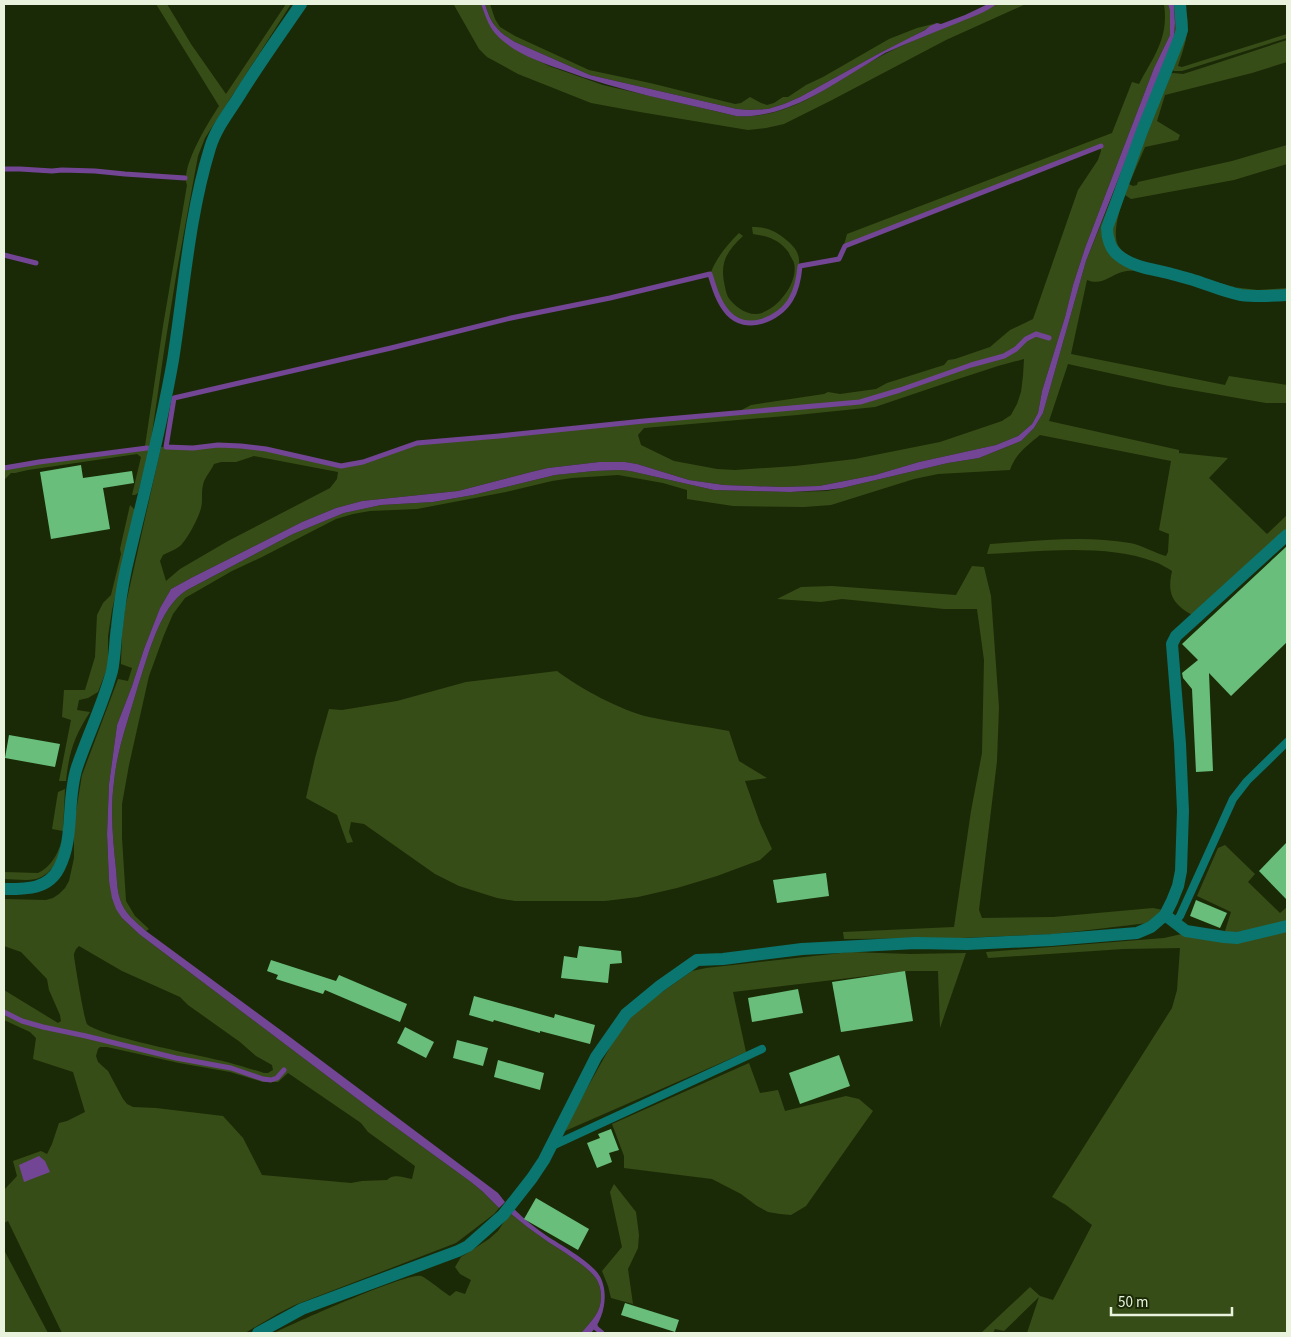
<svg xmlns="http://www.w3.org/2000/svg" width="1291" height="1337" font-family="'Source Sans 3',sans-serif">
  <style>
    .green { fill: #374d17; fill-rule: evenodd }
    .water { fill: #734595 }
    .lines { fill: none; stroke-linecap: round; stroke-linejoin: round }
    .stream { stroke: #734595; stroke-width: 5 }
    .building { fill: #68be7a }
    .service { stroke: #0b756f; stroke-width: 8 }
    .minor { stroke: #0b756f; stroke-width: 12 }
  </style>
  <rect width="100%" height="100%" fill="#1b2a06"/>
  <g class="green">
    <path d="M 156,4 L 167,4 L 191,44 L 226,94 L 286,4 L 291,4 L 205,138 L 198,156 L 177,270 L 164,351 L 150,447 L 138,493 L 135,495 L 132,495 L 141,457 L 137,454 L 28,470 L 15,473 L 11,473 L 4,480 L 4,469 L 39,463 L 147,449 L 148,448 L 145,446 L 163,326 L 187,185 C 180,168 209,121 219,106 Z"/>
    <path d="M 455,4 L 481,4 L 491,28 L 518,51 L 549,66 L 603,85 L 736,116 C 793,120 837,79 885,54 C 914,39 945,28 976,15 C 983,12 992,5 1000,4 C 1008,3 1018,4 1026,4 L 946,40 L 832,100 L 784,124 L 766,128 L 748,130 L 640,112 L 591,103 L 518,74 L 487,57 L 479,49 L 454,5 Z"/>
    <path d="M 485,4 L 490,4 L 495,19 L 500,27 L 515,36 L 589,70 L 650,83 L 735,104 L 741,103 L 750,97 L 761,103 L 767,105 L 774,103 L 783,97 L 788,97 L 806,85 L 823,77 L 889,39 L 917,28 L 937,23 L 910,38 L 878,54 L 800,97 L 784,104 L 768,109 L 749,110 L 737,109 L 590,75 L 515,42 C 496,30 492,25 485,4 Z"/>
    <path d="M 1164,4 L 1168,4 L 1170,11 L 1170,35 L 1154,68 L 1085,248 L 1073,285 L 1065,317 L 1042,391 L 1038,413 L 1032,424 L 1018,436 L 996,445 L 919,462 L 875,475 L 819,486 L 782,487 L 724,485 L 689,480 L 637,464 L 625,462 L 599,462 L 548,468 L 531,472 L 458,491 L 362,501 L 336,508 L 302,522 L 191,578 L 171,589 L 160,608 L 144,649 L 132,686 L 117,725 L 109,784 L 107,834 L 109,881 L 122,918 L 139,934 L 376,1113 L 471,1182 L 482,1191 L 499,1208 L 494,1214 L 456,1243 L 295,1305 L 279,1313 L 245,1333 L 62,1333 L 8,1221 L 4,1223 L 4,1190 L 17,1176 L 13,1161 L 41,1151 L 47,1154 L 52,1144 L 59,1123 L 67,1121 L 85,1112 L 73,1072 L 33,1059 L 36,1038 L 30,1032 L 4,1020 L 4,1013 L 21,1022 L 43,1028 L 86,1037 L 175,1059 L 230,1069 L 263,1080 L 271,1081 L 277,1079 L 285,1071 L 283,1069 L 276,1077 L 271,1079 L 263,1077 L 231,1067 L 176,1056 L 87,1035 L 43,1026 L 22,1020 L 4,1011 L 4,990 L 58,1023 L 61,1021 L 60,1015 L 49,990 L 47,979 L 21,952 L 4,946 L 4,899 L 46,900 L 53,898 L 59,894 L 65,888 L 69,881 L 74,858 L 74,824 L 82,775 L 118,679 L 128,681 L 132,668 L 121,664 L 122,632 L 125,608 L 161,447 L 193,449 L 218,446 L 241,447 L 266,451 L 341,467 L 363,463 L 417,445 L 500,437 L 644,422 L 860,403 L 901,391 L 971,366 L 1004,358 L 1017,350 L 1027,340 L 1036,335 L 1048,339 L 1049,337 L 1035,333 L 1025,338 L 1016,348 L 1003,355 L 971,364 L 881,395 L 859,401 L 738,412 L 751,405 L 824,394 L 828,392 L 840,394 L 876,389 L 887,383 L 944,365 L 948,360 L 955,359 L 990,347 L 1010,330 L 1033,319 L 1078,190 L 1098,160 L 1101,151 L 1100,145 L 844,245 L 847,234 L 1112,133 L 1132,82 L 1139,84 C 1154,56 1169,38 1164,4 ZM 1024,359 L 1023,376 L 1021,392 L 1017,404 L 1011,415 L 1002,421 L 940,442 L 855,459 L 795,466 L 735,470 L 717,469 L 674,461 L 641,445 L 638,435 L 644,428 L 797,415 L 875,407 L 952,381 L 998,366 ZM 254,456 L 338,472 L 337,479 L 330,488 L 228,541 L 180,569 L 166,581 L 160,561 L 163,555 C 168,552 175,550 180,546 C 187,540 199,517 201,508 C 203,500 201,492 203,485 C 204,478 211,471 214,464 L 221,462 L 236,462 ZM 79,946 L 122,971 L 180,997 L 188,1005 L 240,1042 L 256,1056 L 272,1065 L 273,1070 L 268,1073 L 264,1073 C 252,1069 240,1066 227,1062 C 207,1057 95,1035 87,1024 C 84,1019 75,964 74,956 C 74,952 75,952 76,949 ZM 100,1047 L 107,1047 L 179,1063 L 230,1072 L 263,1082 L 278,1082 L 288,1073 L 361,1123 L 368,1132 L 415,1166 L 412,1179 C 403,1178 394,1173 387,1180 L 362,1181 L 351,1183 L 262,1175 L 243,1138 L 223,1116 L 156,1108 L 133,1107 L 127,1104 L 123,1099 L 108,1071 L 98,1062 L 96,1056 L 98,1049 Z"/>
    <path d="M 1174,4 L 1177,4 C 1180,20 1179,33 1174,48 L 1105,223 C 1105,227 1104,232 1105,236 C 1107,256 1126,264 1142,270 C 1136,271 1128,270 1122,272 C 1109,276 1102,286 1087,280 L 1071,354 L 1225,385 L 1229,376 L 1287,385 L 1287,403 L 1266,403 L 1168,386 L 1068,364 L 1049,421 L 1179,450 L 1179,453 L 1228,458 L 1209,478 L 1267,534 L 1287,515 L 1287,529 L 1192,615 C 1172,603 1167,594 1172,571 C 1167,568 1161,564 1155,562 C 1104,543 1040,552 987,554 L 990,544 C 1037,541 1083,535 1130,543 C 1142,545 1154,553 1166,556 L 1168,552 L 1169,534 L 1159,530 L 1171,461 L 1040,435 C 1028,445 1015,454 1010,470 L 938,474 L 914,479 L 831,505 L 804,507 L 733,506 L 687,499 L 687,490 L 663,483 L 618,475 L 572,478 L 552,481 L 506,492 L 417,509 L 370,511 L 353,514 L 336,519 L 262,557 L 232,571 L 185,598 L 173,614 L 164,635 L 149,676 L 129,765 L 122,804 L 122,838 L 126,901 L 135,916 L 149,929 L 146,931 C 136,922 124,913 120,899 C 117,890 117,879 116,869 C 113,840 110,811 114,782 C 117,749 129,718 138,686 C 148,657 159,607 187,590 L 293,534 L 344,513 L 381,505 L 433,502 L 473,495 L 555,475 L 594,471 L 620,470 L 630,471 L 714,490 L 790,492 L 827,491 L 842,488 L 948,463 L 979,458 L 1021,441 L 1034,428 L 1043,413 L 1086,261 L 1162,74 L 1174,38 L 1175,23 Z"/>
    <path d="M 1186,11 C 1191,30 1184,47 1178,66 L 1182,67 L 1287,34 L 1287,38 L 1182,71 L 1174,71 L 1171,68 Z"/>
    <path d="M 1287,40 L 1287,62 L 1252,73 L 1165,95 L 1157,121 L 1180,135 L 1178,140 L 1145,147 L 1129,184 L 1133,186 L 1137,185 L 1138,182 L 1232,161 L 1287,145 L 1287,164 L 1234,180 L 1131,199 L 1125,195 C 1120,208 1111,235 1119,247 C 1123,253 1130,256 1135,259 L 1232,287 L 1258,290 L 1287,288 L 1287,290 L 1252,292 L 1123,256 L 1109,230 L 1167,75 L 1173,73 L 1183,74 L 1205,67 Z"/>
    <path d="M 752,227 C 765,227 774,230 784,238 C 789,242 797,249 798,255 C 800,260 799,266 798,271 C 795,297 778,324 747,321 C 740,320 733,317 728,311 C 719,300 715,286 711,272 C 717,257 727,245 739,233 L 743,236 C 728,250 720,261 724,282 C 725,287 726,293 728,297 C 734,306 746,315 757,314 C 776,312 799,283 794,263 C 793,260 790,256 789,253 C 780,240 768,236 753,234 Z"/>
    <path d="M 130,505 L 135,510 L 112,610 L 108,636 L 108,666 L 98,692 L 88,698 L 79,700 L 77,710 L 90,712 C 74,737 69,752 66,781 L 59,781 L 71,720 L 62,717 L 64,690 L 85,690 L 95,657 L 97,615 L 103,603 L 111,595 L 121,554 L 120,549 Z"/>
    <polygon points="972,566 984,567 991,596 999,707 997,761 979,910 982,918 1053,917 1153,908 1163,910 1148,923 1055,934 962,938 844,939 843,932 954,927 971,811 982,753 984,660 977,609 944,609 842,599 821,602 777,599 801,587 832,586 956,595"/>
    <path d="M 557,671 C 579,688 622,711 649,717 C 676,723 703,726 729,731 L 739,761 L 767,778 L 745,781 L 760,823 L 772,849 L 760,860 L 717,876 L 677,888 L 638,897 L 605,901 L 515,901 L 497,898 L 459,886 L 435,874 L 364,824 L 351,822 L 349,832 L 353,842 L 347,843 L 337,815 L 306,798 L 315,758 L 329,709 L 342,710 L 397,701 L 466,682 Z"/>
    <polygon points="65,789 63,831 52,829 58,792"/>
    <path d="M 61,843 C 59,858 53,874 36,879 C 26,881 14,879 4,879 L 4,872 L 38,873 C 51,867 57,855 61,843 Z"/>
    <polygon points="1225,845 1255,874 1248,882 1280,913 1287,907 1287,925 1224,934 1231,912 1197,896 1218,848"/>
    <polygon points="1287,929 1287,1333 1027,1333 1039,1297 1004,1331 995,1329 993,1333 981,1333 1030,1287 1040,1296 1053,1300 1092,1225 1066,1205 1052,1197 1172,1008 1177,990 1180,948 1123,949 988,958 986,952 1164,938 1186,933 1224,940"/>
    <polygon points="850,952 910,954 966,953 940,1028 938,971 908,971 733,992 746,1052 565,1131 572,1115 623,1024 631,1014 692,971 706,968"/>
    <polygon points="749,1063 760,1093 778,1090 785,1111 846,1096 859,1099 873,1111 806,1206 791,1215 780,1214 768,1212 757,1206 741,1194 712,1179 624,1168 624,1156 612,1124"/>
    <polygon points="614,1184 636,1212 639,1235 638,1248 628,1269 633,1304 611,1298 608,1286 602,1271 622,1247 610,1192"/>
    <path d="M 510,1213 C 521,1222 532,1231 544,1239 C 558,1249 591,1267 598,1282 C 601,1289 602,1297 600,1305 C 598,1315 588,1325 581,1333 L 274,1333 C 292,1324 408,1272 421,1276 C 427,1278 443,1292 450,1296 L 456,1291 L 465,1294 L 471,1280 L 460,1274 L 455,1267 L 461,1257 L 489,1239 L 498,1231 Z"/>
    <polygon points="4,1250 48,1333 4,1333"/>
  </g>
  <g class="water">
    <path d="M 481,4 L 485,4 C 491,24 497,31 515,42 L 590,75 L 737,109 L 749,110 L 768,109 L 784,104 L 800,97 L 878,54 L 925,30 L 930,26 L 937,23 L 941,24 L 965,15 L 988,4 L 997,4 C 986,12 972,17 960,22 C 935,32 909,42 885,53 C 876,58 868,64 859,69 C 822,92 781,119 736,116 C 677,102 619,91 563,70 C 538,61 507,51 491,28 C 487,21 484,12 481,4 Z"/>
    <path d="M 1168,4 L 1174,4 L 1175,23 L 1174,38 L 1086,261 L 1043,413 L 1034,428 L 1021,441 L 979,458 L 948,463 L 842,488 L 827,490 L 790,492 L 714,490 L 630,471 L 620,470 L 594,471 L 555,475 L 473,495 L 433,502 L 381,505 L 344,513 L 293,534 L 187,590 C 159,607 148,657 138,686 C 129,718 117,749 114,782 C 110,811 113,840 116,869 C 117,879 117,890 120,899 C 124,913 136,922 146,931 L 290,1037 L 498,1193 L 505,1202 L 499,1208 L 482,1191 L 471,1182 L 376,1113 L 139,934 L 122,918 L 116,909 L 112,898 L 109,881 L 107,834 L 109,784 L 117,725 L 132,686 L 144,649 L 160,608 L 171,589 L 191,578 L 302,522 L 336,508 L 362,501 L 458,491 L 531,472 L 548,468 L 599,462 L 625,462 L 637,464 L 689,480 L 724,485 L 782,487 L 819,486 L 875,475 L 919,462 L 996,445 L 1018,436 L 1032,424 L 1038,413 L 1042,391 L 1065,317 L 1073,285 L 1085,248 L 1154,68 L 1170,35 L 1170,11 Z"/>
    <polygon points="39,1156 45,1161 50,1172 24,1182 19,1165"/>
    <path d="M 514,1209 C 524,1219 535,1228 547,1236 C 561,1245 591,1262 599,1275 C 610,1292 604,1320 591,1333 L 581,1333 C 588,1325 598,1315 600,1305 C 602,1297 601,1289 598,1282 C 591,1267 558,1249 544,1239 C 532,1231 521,1222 510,1213 Z"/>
  </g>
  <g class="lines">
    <g class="stream">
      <polyline points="4,169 20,169 52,171 62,170 95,171 125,174 185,178"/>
      <polyline points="4,255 36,263"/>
      <path d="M 1049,338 L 1036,334 L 1026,339 L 1016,349 L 1004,356 L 971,365 L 900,390 L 860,402 L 644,421 L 499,436 L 417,443 L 363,462 L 341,466 L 266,449 L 241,446 L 218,445 L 193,448 L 166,447 L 174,398 L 391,348 L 511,318 L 610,298 L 710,274 C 714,287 718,302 728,313 C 746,333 779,320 791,299 C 797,289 799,277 800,266 L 839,259 L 845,246 L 1101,146"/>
      <polyline points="4,468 39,462 147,448"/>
      <polyline points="4,1012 22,1021 43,1027 86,1036 176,1058 231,1068 263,1079 271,1080 277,1078 284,1070"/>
      <polyline points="594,1323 596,1328 602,1333"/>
    </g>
  </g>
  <g class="building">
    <polygon points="81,465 83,478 132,471 134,483 103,488 110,529 51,539 40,472"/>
    <polygon points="1287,546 1287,642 1231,696 1209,673 1213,771 1196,772 1192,689 1183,678 1182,673 1198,660 1182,644"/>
    <polygon points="9,735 60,744 55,767 5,758"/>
    <polygon points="1287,842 1287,900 1259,871"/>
    <polygon points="826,873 829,896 777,903 773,880"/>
    <polygon points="1196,900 1227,913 1220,928 1190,916"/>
    <polygon points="579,946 621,951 622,963 610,964 608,983 561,978 564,956 577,958"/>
    <polygon points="271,960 336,981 339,975 407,1004 400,1022 325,990 323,994 276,979 278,975 267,971"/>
    <polygon points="905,971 913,1021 841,1032 832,982"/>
    <polygon points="798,989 803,1013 752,1022 748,998"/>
    <polygon points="474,996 554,1018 555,1014 595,1025 590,1044 540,1031 540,1033 494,1020 493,1022 469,1015"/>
    <polygon points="405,1027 434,1042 426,1058 397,1043"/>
    <polygon points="457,1040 488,1048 483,1066 453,1058"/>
    <polygon points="839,1055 850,1086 800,1104 789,1073"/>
    <polygon points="498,1060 544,1073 540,1090 494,1077"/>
    <polygon points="611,1129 619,1150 609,1153 612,1162 597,1168 587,1143 600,1138 598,1134"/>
    <polygon points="536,1198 589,1229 578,1250 524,1219"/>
    <polygon points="625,1303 679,1320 675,1332 621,1315"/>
  </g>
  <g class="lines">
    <g class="service">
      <polyline points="1175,922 1180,916 1233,799 1247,781 1287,742"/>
      <polyline points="552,1146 762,1049"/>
    </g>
    <g class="minor">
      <path d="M 1180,4 L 1182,30 L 1179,39 L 1142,131 L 1107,228 C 1107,237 1110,249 1118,255 C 1132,267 1151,269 1168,273 C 1175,275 1183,277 1190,279 C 1207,284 1224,292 1241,295 C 1256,297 1272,296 1287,295"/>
      <path d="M 4,889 C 25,889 48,890 59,868 C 75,837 66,800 77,767 C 88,735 103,704 112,671 C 115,657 115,641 117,627 C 119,608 122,588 126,569 C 142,500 161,430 173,360 C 184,290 189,216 210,148 C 215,131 226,116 236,101 C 256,68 279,36 301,4"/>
      <polyline points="1165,915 1186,931 1224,937 1237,938 1287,926"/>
      <polyline points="258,1333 302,1309 458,1251 468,1246 503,1215 532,1178 544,1160 596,1057 626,1014 660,986 697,960 723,959 802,949 916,943 967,944 1051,940 1137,933 1151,927 1165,915 1172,901 1178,886 1181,871 1183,811 1180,744 1172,644 1176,636 1287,535"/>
    </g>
  </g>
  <rect width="1291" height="1337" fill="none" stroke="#e8f2dd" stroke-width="10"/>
  <path d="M1111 1307v8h121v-8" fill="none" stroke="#e8f2dd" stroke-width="2.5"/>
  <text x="1118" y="1307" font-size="15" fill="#e8f2dd" stroke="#1b2a06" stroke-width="4" paint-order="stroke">50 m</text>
</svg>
